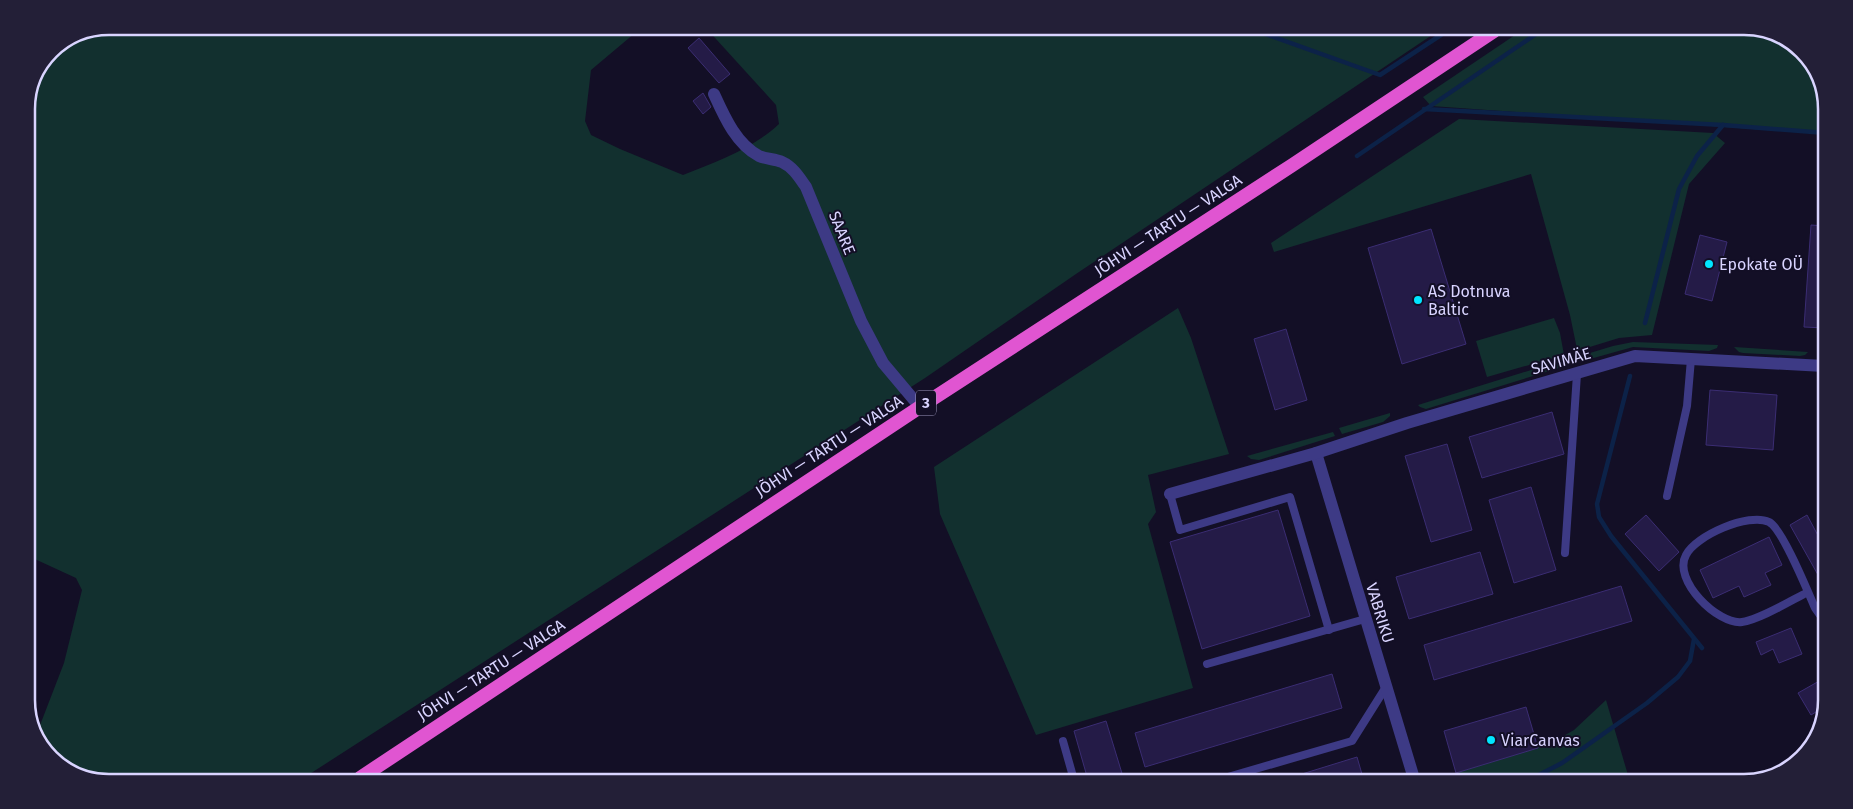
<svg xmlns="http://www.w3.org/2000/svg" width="1853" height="809" font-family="'Fira Sans',sans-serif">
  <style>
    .green { fill: #12302f }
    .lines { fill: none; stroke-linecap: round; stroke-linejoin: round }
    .stream { stroke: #0c2248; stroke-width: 4.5 }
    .building { fill: #241b47; stroke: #3b2d73 }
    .service { stroke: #3d3a85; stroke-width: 8 }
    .minor { stroke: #3d3a85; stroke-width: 12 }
    .trunk { stroke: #e055d1; stroke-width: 14 }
    .poi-dot { fill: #00e5ff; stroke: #130f26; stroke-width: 2 }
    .labels { text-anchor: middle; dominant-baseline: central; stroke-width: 4; stroke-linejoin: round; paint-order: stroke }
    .shield { fill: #130f26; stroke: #9e99be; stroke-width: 1 }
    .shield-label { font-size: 15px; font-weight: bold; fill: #d9d4ff }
    .street-label { font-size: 16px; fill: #d9d4ff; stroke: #130f26 }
    .poi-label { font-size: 16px; fill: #d9d4ff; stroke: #130f26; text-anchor: start }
    .rim { fill: none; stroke: #d9d4ff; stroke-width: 2.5 }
  </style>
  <rect width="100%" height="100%" fill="#130f26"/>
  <g class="green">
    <path d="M 109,26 L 650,28 L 635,33 L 591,70 L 585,121 L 591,135 L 620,149 L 683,175 C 718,161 752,149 779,124 L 776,105 L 706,28 L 1438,31 L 1076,274 L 925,378 L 305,777 L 78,777 L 43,750 L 37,733 L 64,663 L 82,590 L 76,578 L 26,555 L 26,104 L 51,50 Z"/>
    <polygon points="1521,31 1775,32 1810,59 1827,104 1826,133 1808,133 1431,106 1423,97"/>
    <polygon points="1459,119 1713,133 1725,143 1689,184 1652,335 1619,338 1580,350 1577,349 1570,315 1531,174 1274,252 1271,243"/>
    <polygon points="1178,308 1191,338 1229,454 1148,475 1156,512 1148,524 1193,688 1036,735 940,514 934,467"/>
    <polygon points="1554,318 1560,333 1564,355 1487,377 1476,341"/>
    <polygon points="1633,342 1718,345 1717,348 1709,351 1633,347 1590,359 1584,359 1580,356 1613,346"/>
    <polygon points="1734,347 1808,352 1805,355 1800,356 1743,353 1739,352"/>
    <polygon points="1565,361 1559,368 1426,409 1420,407 1418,405 1557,362"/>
    <polygon points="1390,413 1390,416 1383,422 1342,434 1339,428"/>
    <polygon points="1333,432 1335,436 1259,460 1251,459 1247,456"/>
    <polygon points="1606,700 1630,782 1455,782 1459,780 1456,773 1551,743 1574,730"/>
  </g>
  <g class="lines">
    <g class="stream">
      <polyline points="1257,31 1380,75 1447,31"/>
      <polyline points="1424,109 1723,125 1826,133"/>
      <polyline points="1357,156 1539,32"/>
      <polyline points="1645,323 1679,189 1697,156 1723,125"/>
      <polyline points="1630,376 1597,504 1599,517 1611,536 1702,648"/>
      <polyline points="1518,782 1533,778 1562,763 1647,703 1678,677 1690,661 1694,639"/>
    </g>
  </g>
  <g class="building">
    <polygon points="699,38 730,74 719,83 688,48"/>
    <polygon points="703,93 711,107 703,114 693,101"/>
    <polygon points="1811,225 1825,226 1824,328 1804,327"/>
    <polygon points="1431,229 1466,344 1402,364 1368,248"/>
    <polygon points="1700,235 1727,242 1712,301 1685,294"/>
    <polygon points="1286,329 1307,400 1275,410 1254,339"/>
    <polygon points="1710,390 1777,395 1773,450 1706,445"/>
    <polygon points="1552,412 1564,454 1482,478 1469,437"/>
    <polygon points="1447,444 1472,530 1431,542 1405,456"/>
    <polygon points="1531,487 1556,570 1514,583 1489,500"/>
    <polygon points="1278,510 1310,616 1202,649 1170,542"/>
    <polygon points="1646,515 1679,552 1659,571 1625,534"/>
    <polygon points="1807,515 1822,543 1822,582 1790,525"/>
    <polygon points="1769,537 1782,565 1765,573 1771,585 1744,597 1739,586 1713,598 1700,570"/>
    <polygon points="1480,552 1493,594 1409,619 1396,577"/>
    <polygon points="1621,586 1632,621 1434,680 1424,645"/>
    <polygon points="1791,628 1802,654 1779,663 1773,649 1761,655 1756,642"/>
    <polygon points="1332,674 1342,708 1145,767 1135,733"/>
    <polygon points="1821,680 1821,709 1811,715 1798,693"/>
    <polygon points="1526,707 1538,748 1456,773 1444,731"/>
    <polygon points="1106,721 1124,780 1088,780 1074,731"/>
    <polygon points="1357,757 1364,781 1289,781 1289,778"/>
  </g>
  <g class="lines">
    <g class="service">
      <polyline points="1170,494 1180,530 1290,497 1329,630"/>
      <polyline points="1667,496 1687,406 1691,359"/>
      <polyline points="1565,553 1577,374"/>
      <path d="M 1808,592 C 1792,600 1759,620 1742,622 C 1718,625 1672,580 1686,555 C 1695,536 1749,512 1769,522 C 1782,528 1808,592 1815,608 L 1822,618"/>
      <polyline points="1207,664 1365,619"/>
      <polyline points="1818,735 1817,732 1818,720 1821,719"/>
      <polyline points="1063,741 1074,780"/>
      <polyline points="1214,781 1352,741 1386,687"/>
    </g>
    <g class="minor">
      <path d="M 714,94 C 724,116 736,144 759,156 C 766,159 775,159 782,162 C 793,167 799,177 806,187 L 861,321 L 883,363 L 920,407"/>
      <polyline points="1316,453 1415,782"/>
      <polyline points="1170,494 1316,453 1407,423 1635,356 1824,366"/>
    </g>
    <polyline class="trunk" points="360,778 920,407 1291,166 1494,31"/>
  </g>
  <g class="poi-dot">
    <circle cx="1709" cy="264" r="5"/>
    <circle cx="1418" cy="300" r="5"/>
    <circle cx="1491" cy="740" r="5"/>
  </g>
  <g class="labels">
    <rect class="shield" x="916" y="390.5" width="20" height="25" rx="4"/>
    <g class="shield-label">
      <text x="926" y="403">3</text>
    </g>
    <g class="street-label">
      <text transform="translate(1168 225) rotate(-33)">JÕHVI — TARTU — VALGA</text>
      <text transform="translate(842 233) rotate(68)">SAARE</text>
      <text transform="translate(1561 361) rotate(-16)">SAVIMÄE</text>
      <text transform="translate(829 446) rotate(-33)">JÕHVI — TARTU — VALGA</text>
      <text transform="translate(1380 613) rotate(73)">VABRIKU</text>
      <text transform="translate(491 670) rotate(-33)">JÕHVI — TARTU — VALGA</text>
    </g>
    <g class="poi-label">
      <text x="1719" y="264">Epokate OÜ</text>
      <text x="1428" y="291">AS Dotnuva<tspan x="1428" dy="18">Baltic</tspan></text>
      <text x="1501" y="740">ViarCanvas</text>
    </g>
  </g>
  <path d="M0 0H1853V809H0ZM109 35H1744A74 74 0 0 1 1818 109V700A74 74 0 0 1 1744 774H109A74 74 0 0 1 35 700V109A74 74 0 0 1 109 35Z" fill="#231f37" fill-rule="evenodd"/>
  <path class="rim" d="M109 35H1744A74 74 0 0 1 1818 109V700A74 74 0 0 1 1744 774H109A74 74 0 0 1 35 700V109A74 74 0 0 1 109 35Z"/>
</svg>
